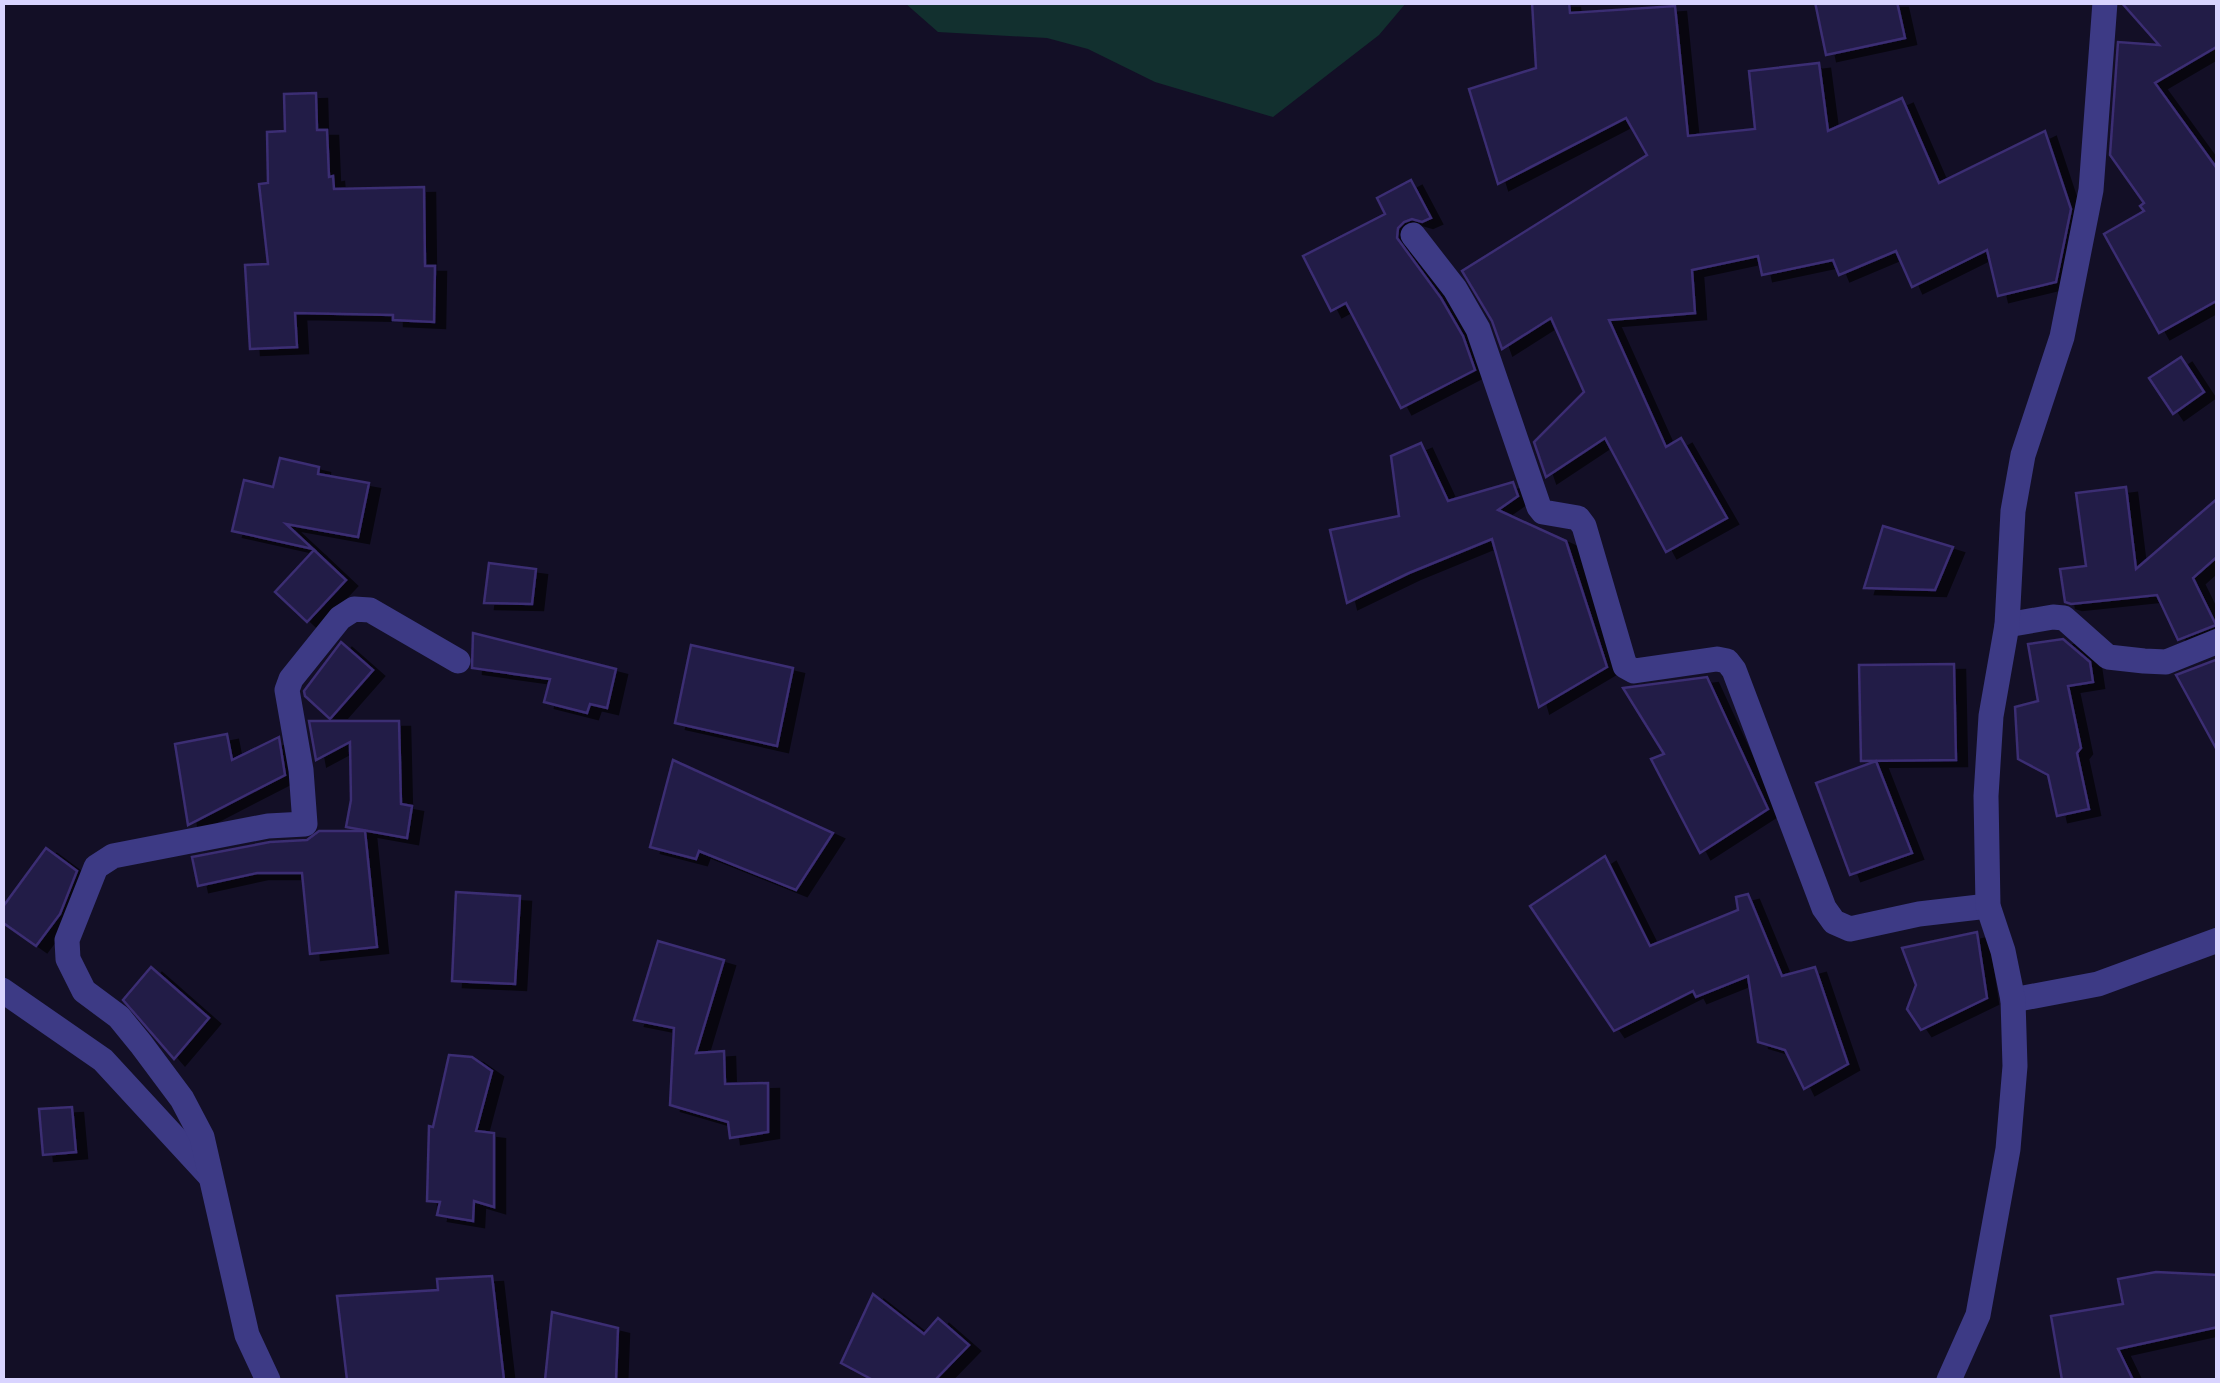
<svg xmlns="http://www.w3.org/2000/svg" width="2220" height="1383" font-family="'Public Sans',sans-serif">
  <style>
    .green { fill: #12302f }
    .building { fill: #241b47; stroke: #3b2d73; stroke-width: 2.5; filter: url(#shadow) }
    .lines { fill: none; stroke-linecap: round; stroke-linejoin: round }
    .minor { stroke: #3d3a85; stroke-width: 25 }
  </style>
  <defs>
    <filter id="shadow"><feDropShadow dx="11" dy="6" stdDeviation="0" flood-color="#0009"/></filter>
  </defs>
  <rect width="100%" height="100%" fill="#130f26"/>
  <polygon class="green" points="905,3 905,2 1406,3 1379,35 1273,117 1155,82 1088,49 1047,38 938,32"/>
  <g class="building">
    <polygon points="1532,2 1569,2 1570,13 1675,6 1688,136 1755,129 1749,71 1819,63 1828,131 1902,98 1939,183 2045,131 2071,209 2056,282 1998,296 1987,250 1912,287 1896,251 1839,275 1833,260 1762,275 1758,256 1692,270 1695,313 1609,320 1666,447 1681,438 1727,518 1666,552 1605,438 1546,477 1534,442 1584,392 1551,318 1502,349 1492,321 1462,271 1647,155 1626,118 1498,184 1469,89 1536,68"/>
    <polygon points="1815,2 1897,2 1905,38 1826,55"/>
    <polygon points="2121,2 2218,2 2218,46 2155,83 2218,170 2218,300 2159,333 2104,234 2144,211 2140,206 2144,203 2110,155 2118,42 2159,45"/>
    <polygon points="316,93 317,130 327,130 329,177 333,176 334,189 424,187 425,266 435,266 434,322 393,320 393,315 295,313 297,347 250,349 245,265 268,264 259,184 268,183 267,132 285,131 284,94"/>
    <polygon points="1411,180 1431,218 1422,222 1412,219 1404,222 1398,228 1397,238 1441,298 1463,336 1475,370 1401,408 1346,303 1331,311 1303,256 1385,214 1377,198"/>
    <polygon points="2181,357 2204,392 2173,414 2149,378"/>
    <polygon points="1421,443 1448,501 1513,482 1518,496 1498,510 1566,541 1607,667 1539,707 1492,539 1409,573 1347,603 1330,530 1399,516 1391,456"/>
    <polygon points="280,458 319,467 318,474 369,483 358,537 286,524 313,549 232,531 244,480 273,487"/>
    <polygon points="2126,487 2136,569 2218,498 2218,556 2193,578 2216,625 2178,640 2157,595 2071,604 2065,602 2060,569 2086,566 2076,493"/>
    <polygon points="1883,526 1953,547 1935,590 1864,588"/>
    <polygon points="314,550 346,580 307,622 275,592"/>
    <polygon points="489,563 536,569 532,604 484,603"/>
    <polygon points="473,633 616,669 607,708 590,704 587,713 544,702 550,679 472,668"/>
    <polygon points="2063,639 2090,662 2093,682 2068,686 2081,748 2077,753 2089,809 2057,816 2048,775 2018,759 2015,707 2038,701 2028,644"/>
    <polygon points="341,642 373,670 330,719 305,696 304,691"/>
    <polygon points="691,645 793,668 777,746 675,723"/>
    <polygon points="2218,659 2218,752 2176,675"/>
    <polygon points="1954,664 1956,760 1861,761 1859,665"/>
    <polygon points="1707,677 1768,809 1700,853 1651,759 1664,754 1623,688"/>
    <polygon points="309,721 399,721 401,804 412,806 407,838 346,827 351,800 350,742 316,760"/>
    <polygon points="227,734 232,760 279,737 285,775 188,825 175,744"/>
    <polygon points="673,760 833,833 796,890 699,851 696,859 650,847"/>
    <polygon points="1876,761 1912,853 1850,875 1816,783"/>
    <polygon points="319,831 365,831 377,947 310,954 302,873 257,873 198,886 192,857 270,842 307,840"/>
    <polygon points="46,848 77,871 60,914 36,946 2,922 2,908"/>
    <polygon points="1605,856 1650,946 1738,910 1736,897 1748,894 1782,976 1815,967 1848,1064 1804,1089 1785,1050 1758,1042 1748,976 1696,997 1693,991 1614,1031 1530,906"/>
    <polygon points="456,892 520,896 515,984 452,981"/>
    <polygon points="1977,932 1987,998 1921,1030 1907,1009 1916,985 1902,948"/>
    <polygon points="658,941 724,960 696,1053 724,1051 725,1084 768,1083 768,1132 730,1138 728,1122 670,1105 674,1028 634,1020"/>
    <polygon points="151,967 209,1018 174,1059 123,1000"/>
    <polygon points="449,1055 472,1057 492,1071 476,1131 494,1133 494,1207 474,1201 473,1221 437,1215 440,1202 427,1201 429,1126 433,1127"/>
    <polygon points="72,1107 76,1152 43,1155 39,1109"/>
    <polygon points="2156,1272 2218,1275 2218,1327 2118,1349 2133,1380 2062,1380 2051,1316 2123,1304 2118,1279"/>
    <polygon points="492,1276 504,1380 347,1380 337,1296 438,1290 437,1279"/>
    <polygon points="873,1294 924,1334 938,1318 969,1345 935,1380 873,1380 841,1363"/>
    <polygon points="552,1312 618,1328 616,1380 545,1380"/>
  </g>
  <g class="lines">
    <g class="minor">
      <polyline points="1413,235 1455,289 1478,329 1539,507 1543,512 1578,518 1584,526 1625,666 1634,671 1717,659 1727,661 1734,670 1824,908 1834,922 1850,929 1919,914 1988,906"/>
      <polyline points="2007,625 2053,617 2064,618 2108,657 2144,661 2166,662 2218,641"/>
      <polyline points="2,990 103,1060 210,1176"/>
      <polyline points="2013,1000 2098,984 2218,940"/>
      <polyline points="268,1380 247,1335 202,1137 182,1099 141,1044 119,1017 84,991 68,959 67,940 96,867 113,856 268,826 305,824 301,770 287,690 291,679 340,618 354,609 370,610 458,661"/>
      <polyline points="1949,1380 1978,1315 2008,1149 2015,1066 2013,1000 2003,951 1988,906 1986,796 1991,716 2007,625 2013,511 2023,455 2062,337 2091,190 2105,2"/>
    </g>
  </g>
  <rect width="2220" height="1383" fill="none" stroke="#d9d4ff" stroke-width="10"/>
</svg>
